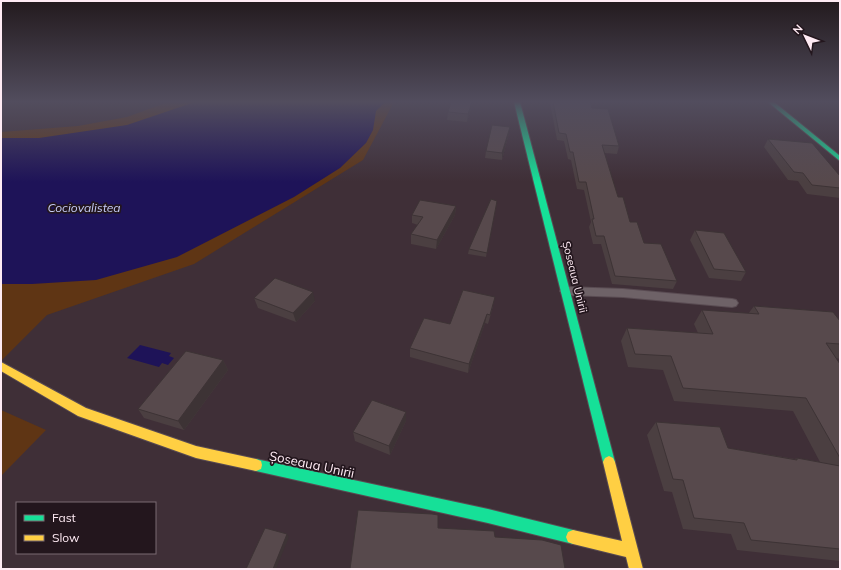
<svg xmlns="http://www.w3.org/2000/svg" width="841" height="570" font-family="Mulish,sans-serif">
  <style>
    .green { fill: #5f3514 }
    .water { fill: #1e1358 }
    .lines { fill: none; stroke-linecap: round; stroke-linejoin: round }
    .lane-casing { stroke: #594b52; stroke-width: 2 }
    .fast-casing { stroke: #594b52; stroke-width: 2 }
    .slow-casing { stroke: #594b52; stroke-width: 2 }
    .lane { fill: #6e6267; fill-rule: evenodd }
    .fast { fill: #16e098; fill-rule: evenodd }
    .slow { fill: #ffcf43; fill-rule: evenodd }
    .wall { fill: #4b3f41 }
    .shaded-wall { fill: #3d3335 }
    .building { fill: #57494c; stroke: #3d3335 }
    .labels { text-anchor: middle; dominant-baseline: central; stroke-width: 3.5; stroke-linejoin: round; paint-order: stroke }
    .street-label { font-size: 11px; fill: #ffebf4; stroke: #23161d }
    .water-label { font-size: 12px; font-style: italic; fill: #c7cdfa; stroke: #23161d }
    .near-street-label { font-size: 13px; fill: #ffebf4; stroke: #23161d }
  </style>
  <rect width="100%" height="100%" fill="#3f2f37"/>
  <g class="green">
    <polygon points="168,102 394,102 363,160 194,264 47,315 1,361 1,132 78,126 127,117"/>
    <polygon points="1,410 46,430 1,476"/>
  </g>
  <g class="water">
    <polygon points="195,102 385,102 376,111 373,130 366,143 340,168 294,197 177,257 96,280 32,284 1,284 1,138 39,138 127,125"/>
    <polygon points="140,345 171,353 169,356 174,358 168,365 162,363 159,367 127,358"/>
  </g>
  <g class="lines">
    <g class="lane-casing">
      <polygon id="lane" points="566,287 623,289 732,299 736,300 738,303 736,306 732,307 623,297 566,295 562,294 560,291 562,288"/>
    </g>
    <g class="fast-casing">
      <g id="fast">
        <polygon points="514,102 520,102 615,462 613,466 609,468 605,466 603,462"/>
        <polygon points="768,102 774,102 840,156 840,161"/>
        <polygon points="256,459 488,509 573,530 578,532 580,537 578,542 573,544 488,523 256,471 251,469 250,465 251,461"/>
      </g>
    </g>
    <g class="slow-casing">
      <g id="slow">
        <polygon points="1,362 86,408 196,446 256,459 261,461 262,465 261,469 256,471 196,458 78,416 1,371"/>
        <polygon points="609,456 613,458 615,462 643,569 629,569 626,557 573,544 568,542 566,537 568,532 573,530 622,541 603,462 605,458"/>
      </g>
    </g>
    <use href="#lane" class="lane"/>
    <use href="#fast" class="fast"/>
    <use href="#slow" class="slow"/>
  </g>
  <g class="wall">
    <polygon points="451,102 473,102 467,122 447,120 448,112"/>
    <polygon points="550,102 590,102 592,108 619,146 617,154 604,153 618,197 630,222 644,243 677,281 673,289 612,284 601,244 593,244 589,227 591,222 584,190 577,189 571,160 568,159 564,141 557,140"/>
    <polygon points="509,133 502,160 485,158 486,151"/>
    <polygon points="768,139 840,176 840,198 807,194 798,181 788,180 764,147"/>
    <polygon points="456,206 455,215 436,249 411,244 411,234 418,225 412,223 412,215"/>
    <polygon points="496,206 486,257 468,254 469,249"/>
    <polygon points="695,230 746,272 741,281 709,278 690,240"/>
    <polygon points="254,298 315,301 296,322 258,308"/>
    <polygon points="493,306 488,324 485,323 468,373 410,357 410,348 450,324"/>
    <polygon points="754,306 840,321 840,359 836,358 840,364 840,561 737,550 731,534 683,529 672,492 664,491 647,435 656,422 728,448 795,459 797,458 820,462 793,411 674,401 663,370 628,367 621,341 627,328 698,333 694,324 702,310 748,314"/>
    <polygon points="223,360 228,370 184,430 144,418 138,409"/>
    <polygon points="406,421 390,455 355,441 353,432"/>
  </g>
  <g class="shaded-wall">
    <polygon points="472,102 473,102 467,122 468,114"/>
    <polygon points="510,127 509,133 502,160 502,153"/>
    <polygon points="456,206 455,215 436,249 437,240"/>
    <polygon points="313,292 315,301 296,322 293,313"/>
    <polygon points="487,314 485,323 468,373 469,364"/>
    <polygon points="223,360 228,370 184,430 178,421"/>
    <polygon points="406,412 406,421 390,455 389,446"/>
    <polygon points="287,534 289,537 276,569 273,569"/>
  </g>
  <g class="building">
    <polygon points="451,102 472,102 468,114 448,112"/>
    <polygon points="553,102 590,102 592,108 608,109 619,146 602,145 618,197 623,197 630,222 637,222 644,243 661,244 677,281 615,276 604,236 596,236 592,219 594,219 586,182 579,182 573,152 570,152 566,134 559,133"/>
    <polygon points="492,125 510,127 502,153 486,151"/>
    <polygon points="768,139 812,143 840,176 840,188 812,185 803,173 794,172"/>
    <polygon points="491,199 497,201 487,253 469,249"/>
    <polygon points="420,200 456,206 437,240 411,234 423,217 412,215"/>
    <polygon points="695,230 724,233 746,272 714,269"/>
    <polygon points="275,278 313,292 293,313 254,298"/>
    <polygon points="463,290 495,297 490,315 487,314 469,364 410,348 424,318 450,324"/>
    <polygon points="754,306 833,312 840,321 840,344 826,343 840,364 840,458 806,398 683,388 671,356 635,354 627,328 713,334 702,310 759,314"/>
    <polygon points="186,351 223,360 178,421 138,409"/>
    <polygon points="372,400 406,412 389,446 353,432"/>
    <polygon points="656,422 720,427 728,448 797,460 797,458 840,466 840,549 751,540 744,523 694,518 683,480 673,479"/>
    <polygon points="358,510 432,514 438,515 438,528 494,531 495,537 542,540 561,545 565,569 350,569"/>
    <polygon points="265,528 287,534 273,569 246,569"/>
  </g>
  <linearGradient id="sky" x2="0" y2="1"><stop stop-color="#231a1e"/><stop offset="0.56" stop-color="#524d5e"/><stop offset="1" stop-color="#524d5e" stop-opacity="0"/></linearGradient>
  <rect width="841" height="182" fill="url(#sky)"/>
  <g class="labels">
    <g class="street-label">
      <text transform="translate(575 277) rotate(76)">Șoseaua Unirii</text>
    </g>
    <g class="water-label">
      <text x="84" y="207">Cociovalistea</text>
    </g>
    <g class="near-street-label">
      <text transform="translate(312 464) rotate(12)">Șoseaua Unirii</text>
    </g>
  </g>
  <rect width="841" height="570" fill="none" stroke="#ffebf4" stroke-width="4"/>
  <rect x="16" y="502" width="140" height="52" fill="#23161d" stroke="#7b6b73"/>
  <rect x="24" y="515" width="20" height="6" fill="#16e098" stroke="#7b6b73"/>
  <text x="52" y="522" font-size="12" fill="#ffebf4">Fast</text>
  <rect x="24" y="535" width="20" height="6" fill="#ffcf43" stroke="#7b6b73"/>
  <text x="52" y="542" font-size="12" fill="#ffebf4">Slow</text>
  <g transform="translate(805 36) rotate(313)" stroke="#23161d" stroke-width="3" paint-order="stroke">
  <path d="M0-3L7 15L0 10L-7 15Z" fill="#ffebf4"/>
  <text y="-6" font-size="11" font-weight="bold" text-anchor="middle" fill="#ffebf4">N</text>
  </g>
</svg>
